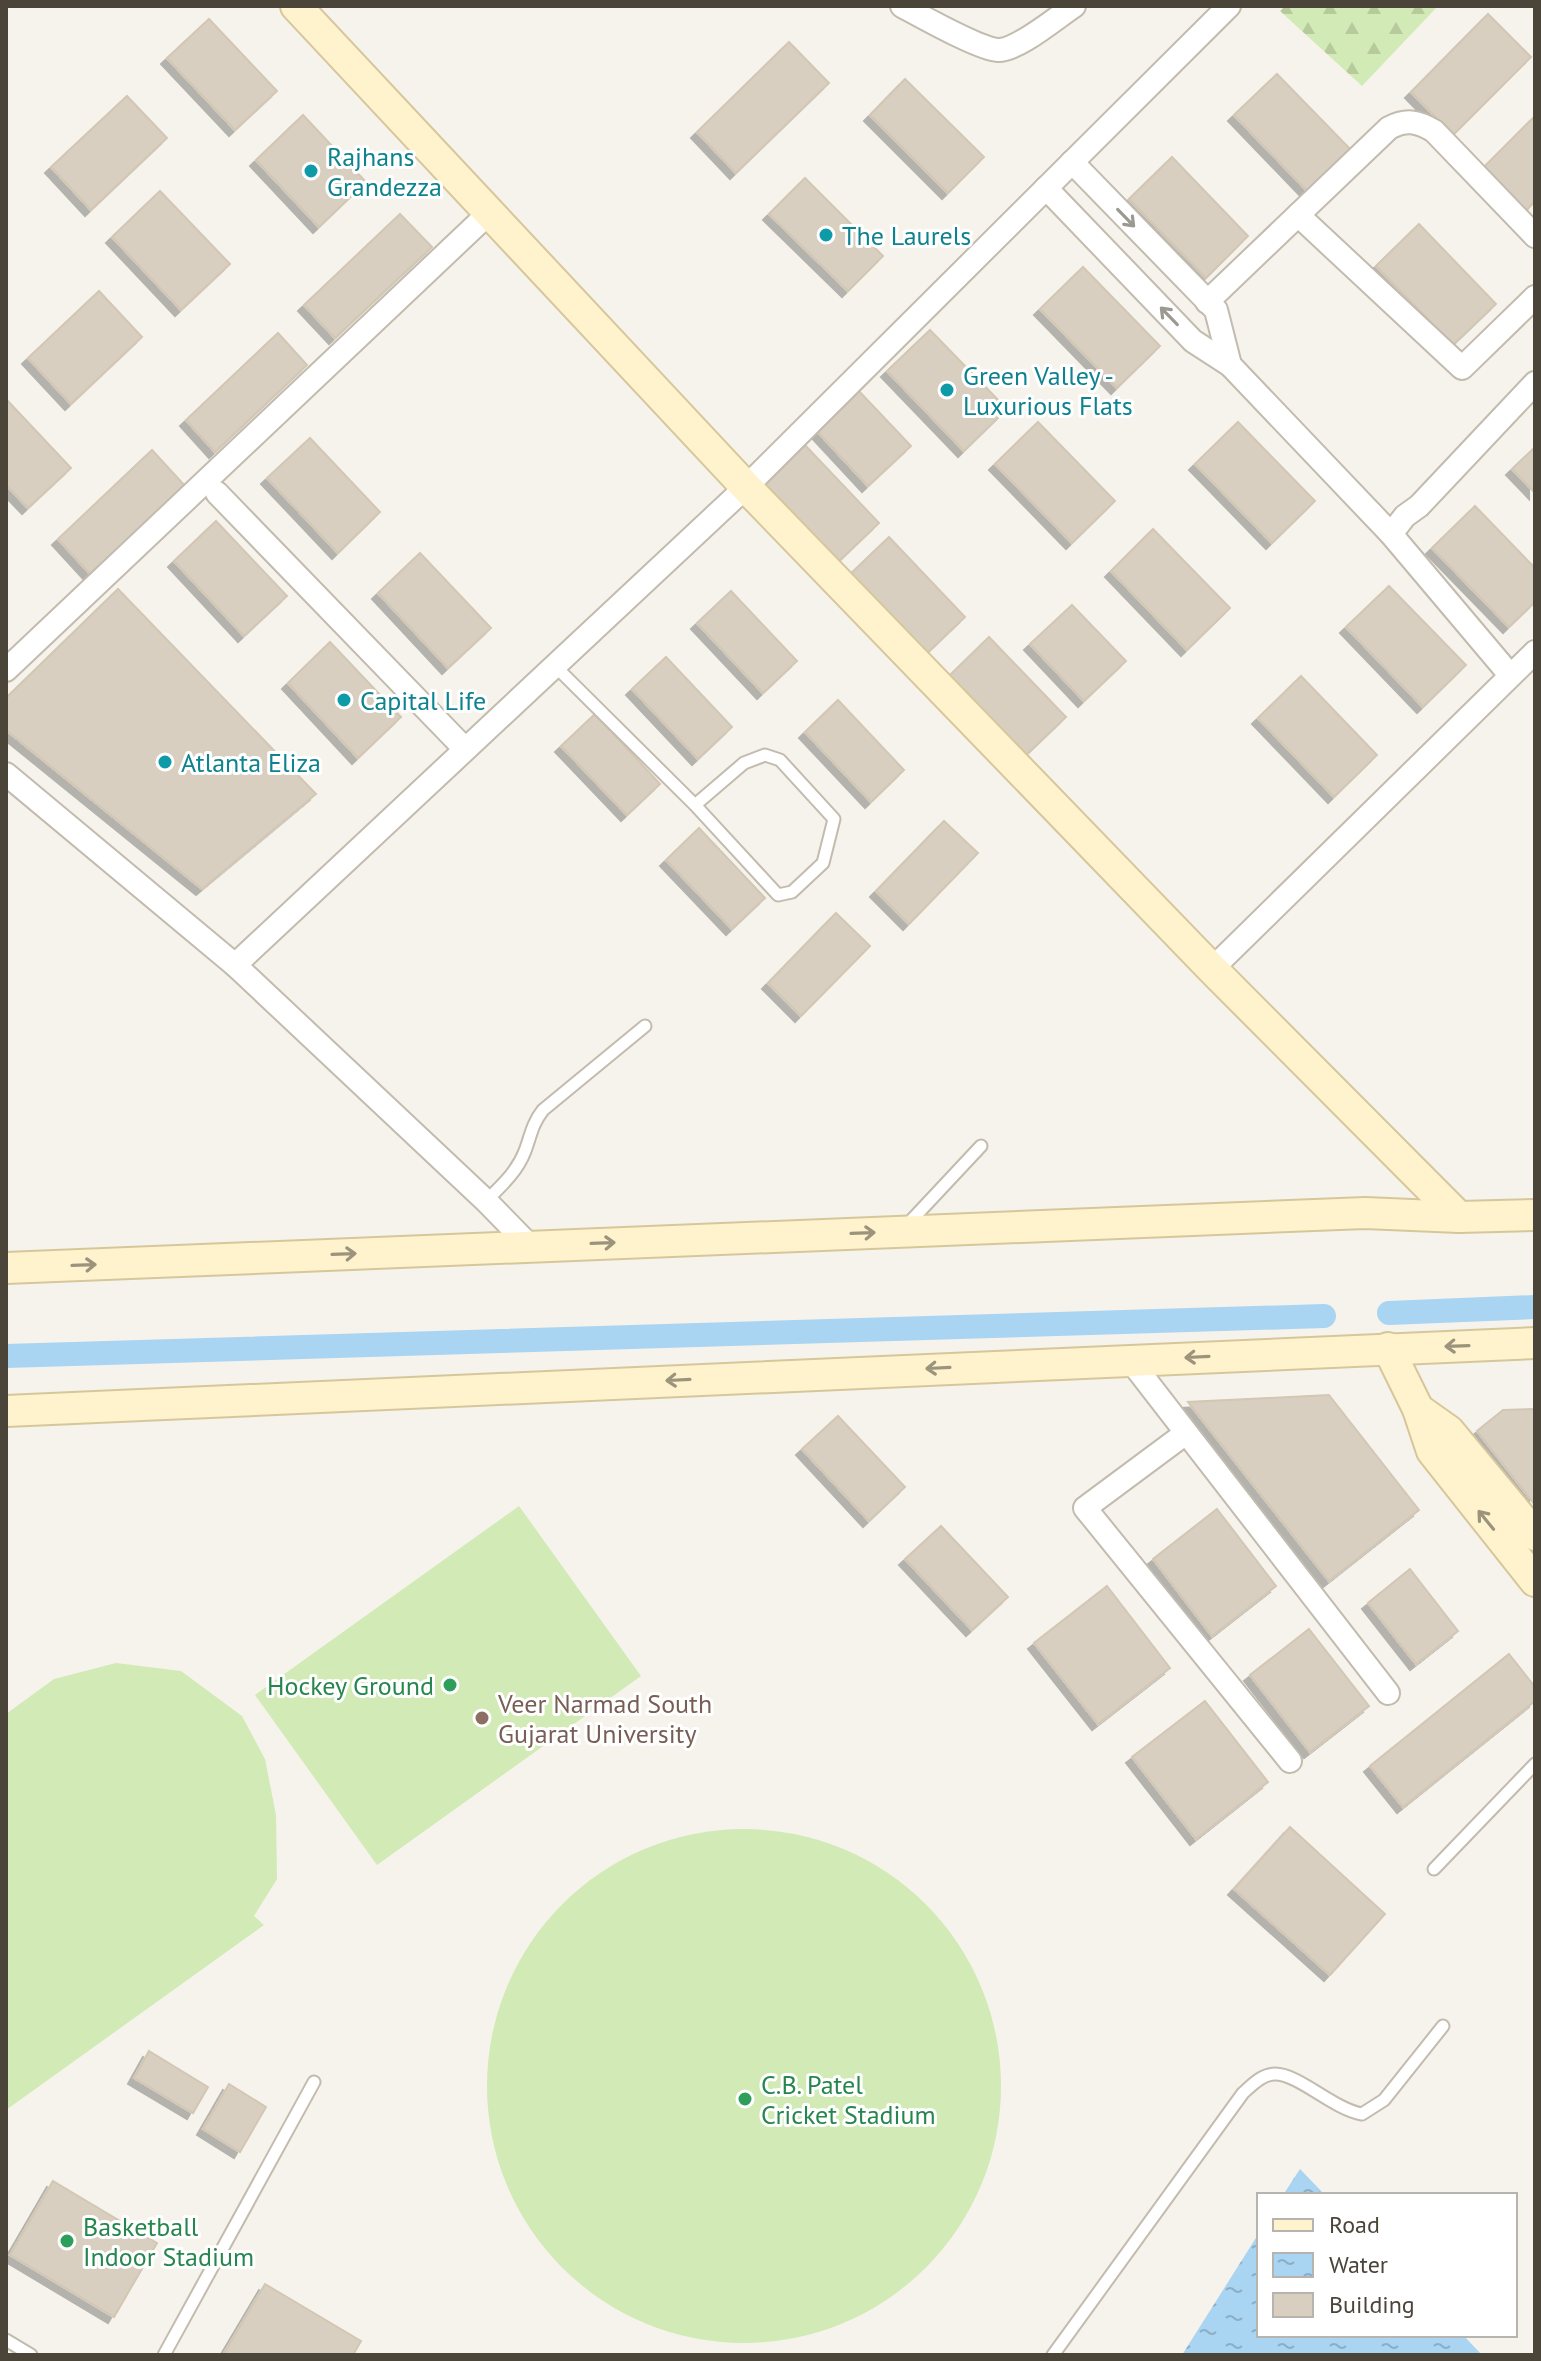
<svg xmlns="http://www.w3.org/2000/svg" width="1541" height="2361" font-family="'PT Sans',sans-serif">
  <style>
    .forest { fill: url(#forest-firs) }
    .pitch { fill: #d2eab5 }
    .water { fill: url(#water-ripples) }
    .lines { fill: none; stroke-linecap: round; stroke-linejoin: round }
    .canal { stroke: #a9d4f2; stroke-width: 24 }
    .building { fill: #d8cfc1; stroke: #d3c7b4; stroke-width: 2; filter: url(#shadow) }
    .lane-casing { stroke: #c2bbae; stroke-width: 15 }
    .street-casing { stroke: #c2bbae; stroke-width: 26 }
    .secondary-casing { stroke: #d6c79b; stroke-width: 34 }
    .lane { stroke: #fff; stroke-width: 11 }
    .street { stroke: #fff; stroke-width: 22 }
    .secondary { stroke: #fff3cd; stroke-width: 30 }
    .oneway { stroke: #9c9892 }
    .oneway2 { stroke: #9c937c }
    .culture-dot { fill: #0f9aa8; stroke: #fff; stroke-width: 3 }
    .leisure-dot { fill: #2e9e5b; stroke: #fff; stroke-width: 3 }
    .education-dot { fill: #8d6e63; stroke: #fff; stroke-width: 3 }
    .labels { text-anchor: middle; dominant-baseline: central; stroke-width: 6; stroke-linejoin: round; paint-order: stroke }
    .culture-label { font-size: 26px; fill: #0d838f; stroke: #fff; text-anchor: start }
    .leisure-label { font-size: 26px; fill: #27864d; stroke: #fff; text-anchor: start }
    .education-label { font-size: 26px; fill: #785e54; stroke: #fff; text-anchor: start }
  </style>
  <defs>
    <pattern id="forest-firs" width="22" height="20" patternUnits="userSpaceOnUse" patternTransform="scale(2)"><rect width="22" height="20" fill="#d2eab5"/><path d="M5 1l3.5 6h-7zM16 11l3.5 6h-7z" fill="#b6ca9c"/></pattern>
    <pattern id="water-ripples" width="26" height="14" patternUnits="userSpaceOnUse" patternTransform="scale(2)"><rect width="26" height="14" fill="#a9d4f2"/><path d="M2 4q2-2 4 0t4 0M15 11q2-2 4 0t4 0" fill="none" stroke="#8caec5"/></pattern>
    <filter id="shadow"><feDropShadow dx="-6" dy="6" stdDeviation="0" flood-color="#0004"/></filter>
  </defs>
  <rect width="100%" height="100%" fill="#f6f3ec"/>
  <polygon class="forest" points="1285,6 1438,6 1362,86 1280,11"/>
  <g class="pitch">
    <polygon points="519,1506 641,1676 377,1865 255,1695"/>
    <polygon points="116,1663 181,1671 242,1716 265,1759 276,1815 277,1879 254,1916 264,1925 6,2110 6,1714 54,1679"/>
    <circle cx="744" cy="2086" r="257"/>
  </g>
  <g class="water">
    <polygon points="1300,2169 1325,2195 1283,2195"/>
    <polygon points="1259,2233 1259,2335 1463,2335 1482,2355 1182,2355"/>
  </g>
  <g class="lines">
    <g class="canal">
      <polyline points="1389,1313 1535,1307"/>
      <polyline points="6,1356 1324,1316"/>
    </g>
  </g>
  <g class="building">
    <polygon points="1488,14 1531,57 1453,135 1411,92"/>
    <polygon points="209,19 277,91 235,130 167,58"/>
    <polygon points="789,42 829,83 736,173 697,132"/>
    <polygon points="1277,74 1354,153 1311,195 1234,115"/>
    <polygon points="905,79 984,157 948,193 870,115"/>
    <polygon points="127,96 167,138 91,210 51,167"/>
    <polygon points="303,115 366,182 319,227 256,160"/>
    <polygon points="1535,116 1535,201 1525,212 1482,169"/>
    <polygon points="1172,157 1248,236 1206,278 1129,199"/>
    <polygon points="805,178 883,256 848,291 769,214"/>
    <polygon points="160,191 230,264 181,310 112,237"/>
    <polygon points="400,214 432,247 335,338 304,305"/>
    <polygon points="1419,224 1496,304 1453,345 1376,266"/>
    <polygon points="1083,267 1160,346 1117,388 1040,309"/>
    <polygon points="99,291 142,337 71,404 28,358"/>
    <polygon points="930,330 1007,409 964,451 887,371"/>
    <polygon points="278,333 307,365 215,452 186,420"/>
    <polygon points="857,389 911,446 868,486 815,429"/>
    <polygon points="6,399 71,468 28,508 6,485"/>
    <polygon points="1038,422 1115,501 1072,543 995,464"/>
    <polygon points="1238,422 1315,501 1272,543 1195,464"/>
    <polygon points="310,438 380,512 338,553 267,478"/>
    <polygon points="803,443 879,523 836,564 759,485"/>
    <polygon points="1535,447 1535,493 1512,469"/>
    <polygon points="152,450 186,487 92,576 58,539"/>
    <polygon points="1475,506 1535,568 1535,602 1509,627 1432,548"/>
    <polygon points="216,521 287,596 244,636 174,561"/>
    <polygon points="1153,529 1230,608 1187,650 1111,571"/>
    <polygon points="889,537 965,617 922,658 845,579"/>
    <polygon points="420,553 491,628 448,668 378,593"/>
    <polygon points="1389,586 1466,665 1423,707 1346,627"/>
    <polygon points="118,589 316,794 202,889 6,730 6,698"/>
    <polygon points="731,591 797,661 763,693 697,623"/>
    <polygon points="1072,605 1126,661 1084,701 1030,644"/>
    <polygon points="989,637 1066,717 1023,758 946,679"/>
    <polygon points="330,642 401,717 358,758 288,683"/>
    <polygon points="666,657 732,727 698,759 632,689"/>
    <polygon points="1301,676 1377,755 1334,797 1258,718"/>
    <polygon points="838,700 904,770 871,802 805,732"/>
    <polygon points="595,714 660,784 627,815 561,746"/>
    <polygon points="944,821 978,853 909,924 876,891"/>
    <polygon points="699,828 765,898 732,929 666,860"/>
    <polygon points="836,913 870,946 801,1016 768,983"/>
    <polygon points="1329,1395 1419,1510 1329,1581 1188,1402"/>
    <polygon points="1535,1409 1535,1505 1477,1431 1503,1410"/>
    <polygon points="838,1416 905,1487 869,1521 802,1449"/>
    <polygon points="1217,1509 1276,1586 1212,1636 1153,1559"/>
    <polygon points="941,1526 1008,1597 972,1630 905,1559"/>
    <polygon points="1410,1569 1458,1631 1416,1664 1368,1603"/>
    <polygon points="1107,1586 1170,1668 1098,1724 1034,1643"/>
    <polygon points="1309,1629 1369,1706 1310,1752 1250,1675"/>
    <polygon points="1509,1654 1535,1687 1535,1701 1403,1807 1370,1766"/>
    <polygon points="1205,1701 1268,1782 1196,1839 1132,1757"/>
    <polygon points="1290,1827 1385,1914 1330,1975 1234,1889"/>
    <polygon points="149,2051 208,2087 193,2113 134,2078"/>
    <polygon points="229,2084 266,2107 240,2152 203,2129"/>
    <polygon points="53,2181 157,2243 114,2317 10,2255"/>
    <polygon points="265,2284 361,2341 353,2355 223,2355"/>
  </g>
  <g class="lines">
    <g class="lane-casing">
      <g id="lane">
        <polyline points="555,666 695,805 778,895 792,892 823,863 834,819 780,760 765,755 744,763 695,805"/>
        <path d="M 486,1201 C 501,1186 517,1172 525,1151 C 531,1135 532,1124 543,1110 L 645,1026"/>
        <polyline points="907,1225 981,1146"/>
        <polyline points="1434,1869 1535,1764"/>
        <polyline points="6,2340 31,2355"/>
        <polyline points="164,2355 314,2082"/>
        <path d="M 1053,2355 L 1243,2093 C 1252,2085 1262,2074 1275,2074 C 1299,2074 1333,2109 1362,2114 L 1384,2100 L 1443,2026"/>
      </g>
    </g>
    <g class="street-casing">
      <g id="street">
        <path d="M 902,6 C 921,16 979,49 998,50 C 1017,51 1057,17 1074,6"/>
        <polyline points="1072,162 1216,310 1230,365"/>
        <polyline points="1046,188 1193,341 1230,365 1391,534 1405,516 1419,506 1535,383"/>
        <polyline points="1298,215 1462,368 1535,297"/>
        <path d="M 1207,302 L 1389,128 C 1406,119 1417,121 1434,131 L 1535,236"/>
        <polyline points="217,493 465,749"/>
        <polyline points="1391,534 1510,675"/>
        <polyline points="6,670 489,213"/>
        <polyline points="6,774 235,965 486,1201 530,1246"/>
        <polyline points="235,965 746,487 1229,6"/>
        <polyline points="1212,969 1535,652"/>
        <polyline points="1130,1360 1388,1693"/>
        <polyline points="1186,1433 1085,1508 1290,1761"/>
      </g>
    </g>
    <g class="secondary-casing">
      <g id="secondary">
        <polyline points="296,6 746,487 1212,969 1459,1217"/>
        <polyline points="6,1268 1365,1213 1459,1217 1535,1215"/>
        <polyline points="1388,1348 1418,1409 1432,1451 1535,1581"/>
        <polyline points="1418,1409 1449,1431 1535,1535"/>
        <polyline points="6,1411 1535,1343"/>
      </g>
    </g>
    <use href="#lane" class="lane"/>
    <use href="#street" class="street"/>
    <use href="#secondary" class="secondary"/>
  </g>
  <defs><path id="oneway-shaft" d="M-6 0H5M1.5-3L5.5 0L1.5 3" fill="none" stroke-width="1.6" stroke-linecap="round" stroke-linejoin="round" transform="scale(2)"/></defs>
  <g class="oneway">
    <use href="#oneway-shaft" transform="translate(1126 218) rotate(46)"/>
    <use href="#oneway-shaft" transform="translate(1169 316) rotate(-134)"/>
  </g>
  <g class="oneway2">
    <use href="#oneway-shaft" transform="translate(863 1233) rotate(-2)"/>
    <use href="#oneway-shaft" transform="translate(603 1243) rotate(-2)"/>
    <use href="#oneway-shaft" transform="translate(344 1254) rotate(-2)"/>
    <use href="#oneway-shaft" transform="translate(84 1265) rotate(-2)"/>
    <use href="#oneway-shaft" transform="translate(1457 1346) rotate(178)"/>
    <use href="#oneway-shaft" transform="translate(1197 1357) rotate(177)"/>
    <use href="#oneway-shaft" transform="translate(938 1368) rotate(177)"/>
    <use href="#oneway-shaft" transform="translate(678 1380) rotate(177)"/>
    <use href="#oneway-shaft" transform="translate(1486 1520) rotate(-129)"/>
  </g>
  <g class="culture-dot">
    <circle cx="311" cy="171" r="8"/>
    <circle cx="826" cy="235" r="8"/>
    <circle cx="947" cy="390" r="8"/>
    <circle cx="344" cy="700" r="8"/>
    <circle cx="165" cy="762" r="8"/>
  </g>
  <g class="leisure-dot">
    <circle cx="450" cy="1685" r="8"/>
    <circle cx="745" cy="2099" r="8"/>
    <circle cx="67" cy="2241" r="8"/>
  </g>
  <circle class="education-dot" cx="482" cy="1718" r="8"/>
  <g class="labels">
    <g class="culture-label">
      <text x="327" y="156">Rajhans<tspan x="327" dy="30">Grandezza</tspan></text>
      <text x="842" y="235">The Laurels</text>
      <text x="963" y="375">Green Valley -<tspan x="963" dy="30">Luxurious Flats</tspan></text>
      <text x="360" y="700">Capital Life</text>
      <text x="181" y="762">Atlanta Eliza</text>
    </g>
    <g class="leisure-label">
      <text x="434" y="1685" text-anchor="end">Hockey Ground</text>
      <text x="761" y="2084">C.B. Patel<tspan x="761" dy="30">Cricket Stadium</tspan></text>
      <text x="83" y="2226">Basketball<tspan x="83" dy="30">Indoor Stadium</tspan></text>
    </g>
    <g class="education-label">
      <text x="498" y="1703">Veer Narmad South<tspan x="498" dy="30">Gujarat University</tspan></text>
    </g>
  </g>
  <rect width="1541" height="2361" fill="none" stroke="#4b4439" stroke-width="16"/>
  <rect x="1257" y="2193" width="260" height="144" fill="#ffffff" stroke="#b7b4b0" stroke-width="2"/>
  <rect x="1273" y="2219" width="40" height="12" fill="#fff3cd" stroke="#b7b4b0" stroke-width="2"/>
  <text x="1329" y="2233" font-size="24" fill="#4b4439">Road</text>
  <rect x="1273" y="2253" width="40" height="24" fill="url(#water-ripples)" stroke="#b7b4b0" stroke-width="2"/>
  <text x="1329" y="2273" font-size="24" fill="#4b4439">Water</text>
  <rect x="1273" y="2293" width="40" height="24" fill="#d8cfc1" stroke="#b7b4b0" stroke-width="2"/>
  <text x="1329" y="2313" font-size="24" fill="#4b4439">Building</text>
</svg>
